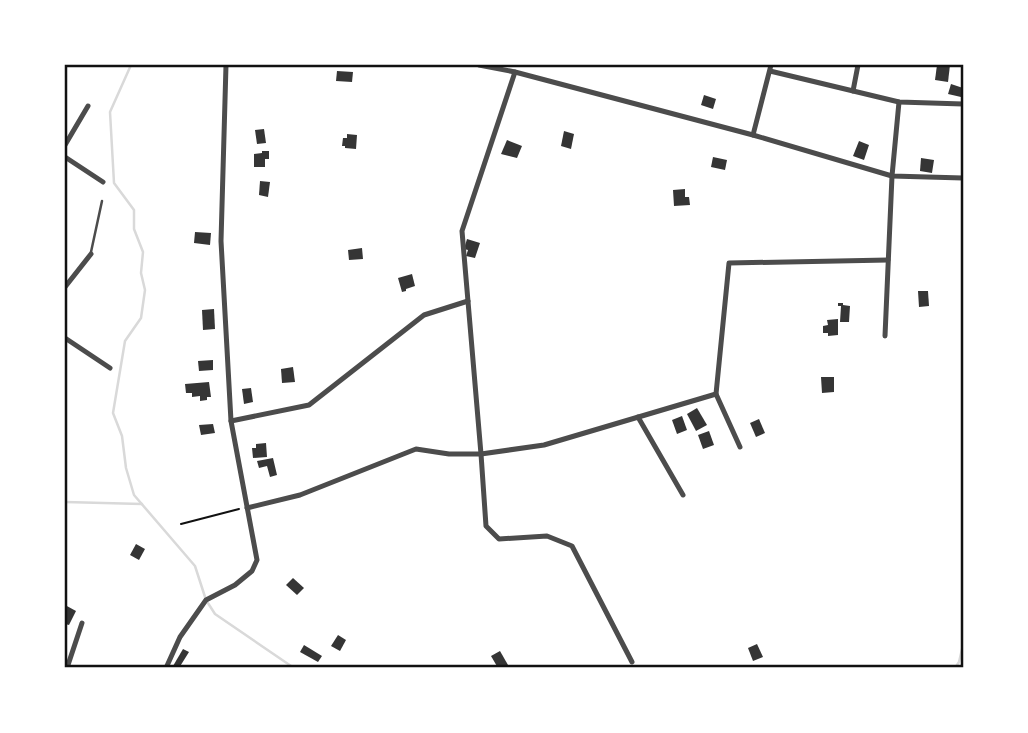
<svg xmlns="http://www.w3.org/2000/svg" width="1028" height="733" font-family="Signika,sans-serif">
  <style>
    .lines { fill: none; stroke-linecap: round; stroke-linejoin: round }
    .stream { stroke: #d9d9d9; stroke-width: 2.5 }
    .building { fill: #353535 }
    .path { stroke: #111; stroke-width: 2 }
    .service { stroke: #4c4c4c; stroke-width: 2.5 }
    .minor { stroke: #4c4c4c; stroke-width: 5 }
    .neatline { fill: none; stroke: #111; stroke-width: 2.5 }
  </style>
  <rect width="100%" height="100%" fill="#fff"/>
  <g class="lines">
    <g class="stream">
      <polyline points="131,65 110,112 114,183 134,210 134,229 143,252 141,273 145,290 141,318 125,341 113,413 122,436 126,468 134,495 195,566 206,600 215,614 294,668"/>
      <polyline points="65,502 142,504"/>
      <polyline points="955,668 959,662 963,645"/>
    </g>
  </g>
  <g class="building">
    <polygon points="937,65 950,65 948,82 935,80"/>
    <polygon points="337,71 353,72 352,82 336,81"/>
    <polygon points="951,84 963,88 961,97 948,94"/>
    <polygon points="704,95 716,99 713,109 701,105"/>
    <polygon points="264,129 266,143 257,144 255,130"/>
    <polygon points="564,131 574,134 571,149 561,146"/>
    <polygon points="347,134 357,135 356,149 345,148 345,146 342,146 343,138 347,138"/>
    <polygon points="507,140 522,146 517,158 501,154"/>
    <polygon points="859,141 869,145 864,160 853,156"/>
    <polygon points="262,151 269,151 269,159 265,159 265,167 254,167 254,154 262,153"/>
    <polygon points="713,157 727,160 725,170 711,167"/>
    <polygon points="921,158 934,160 932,173 920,171"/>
    <polygon points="260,181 270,182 268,197 259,195"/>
    <polygon points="685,189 685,197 689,197 690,205 674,206 673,190"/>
    <polygon points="195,232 211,233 210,245 194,243"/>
    <polygon points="467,239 480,243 475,258 466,256 468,250 464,249"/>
    <polygon points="362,248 363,259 349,260 348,250"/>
    <polygon points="412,274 415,286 406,289 406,291 402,292 398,278"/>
    <polygon points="918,291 928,291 929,306 919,307"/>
    <polygon points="838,303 843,303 843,305 850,306 849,322 840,322 841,306 838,306"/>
    <polygon points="214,309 215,329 203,330 202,310"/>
    <polygon points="838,319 838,335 828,336 828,333 823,333 823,326 828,325 827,320"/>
    <polygon points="213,360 213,370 199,371 198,361"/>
    <polygon points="293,367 295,382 282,383 281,369"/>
    <polygon points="821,377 834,377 834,392 822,393"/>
    <polygon points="209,382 211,397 207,397 207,400 200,401 200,396 192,397 192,393 186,393 185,384"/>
    <polygon points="251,388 253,402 244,404 242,389"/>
    <polygon points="697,408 707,425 696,431 687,414"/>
    <polygon points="682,416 687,430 677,434 672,420"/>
    <polygon points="759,419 765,433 756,437 750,423"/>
    <polygon points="213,424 215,433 201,435 199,425"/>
    <polygon points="709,431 714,445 703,449 698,435"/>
    <polygon points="266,443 267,457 253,458 252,448 256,448 256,444"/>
    <polygon points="273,458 277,475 270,477 267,466 259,468 257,461"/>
    <polygon points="136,544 145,549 139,560 130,555"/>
    <polygon points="293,578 304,588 297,595 286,585"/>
    <polygon points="65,605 76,611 69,625 65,624"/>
    <polygon points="338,635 346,640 340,651 331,646"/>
    <polygon points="757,644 763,657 753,661 748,648"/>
    <polygon points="304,645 322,656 318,662 300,652"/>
    <polygon points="183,649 189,652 179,668 178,668 173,666"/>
    <polygon points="500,651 508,665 502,668 498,668 491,656"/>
  </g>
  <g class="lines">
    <polyline class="path" points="181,524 239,509"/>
    <polyline class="service" points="91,252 102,201"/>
    <g class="minor">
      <polyline points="479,65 515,72 753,135 892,176 963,178"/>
      <polyline points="770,71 899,102 963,104"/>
      <polyline points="515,72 462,231 481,454 486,526 499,539 547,536 572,546 632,662"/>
      <polyline points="853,91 858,65"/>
      <polyline points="753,135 771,65"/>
      <polyline points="65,145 88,106"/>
      <polyline points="65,157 103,182"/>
      <polyline points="65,287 91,254"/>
      <polyline points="885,336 892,176 899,102"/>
      <polyline points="65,338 110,368"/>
      <polyline points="638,417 683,495"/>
      <polyline points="231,421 309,405 424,315 468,301"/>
      <polyline points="740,447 716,394 729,263 888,260"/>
      <polyline points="247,508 300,495 416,449 449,454 481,454 544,445 716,394"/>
      <polyline points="67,668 82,623"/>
      <polyline points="166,668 180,637 206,600 235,585 252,571 257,560 231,421 221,241 226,65"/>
    </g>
  </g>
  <rect width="1028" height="733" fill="none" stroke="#ffffff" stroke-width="133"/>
  <rect x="66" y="66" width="896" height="600" class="neatline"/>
</svg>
